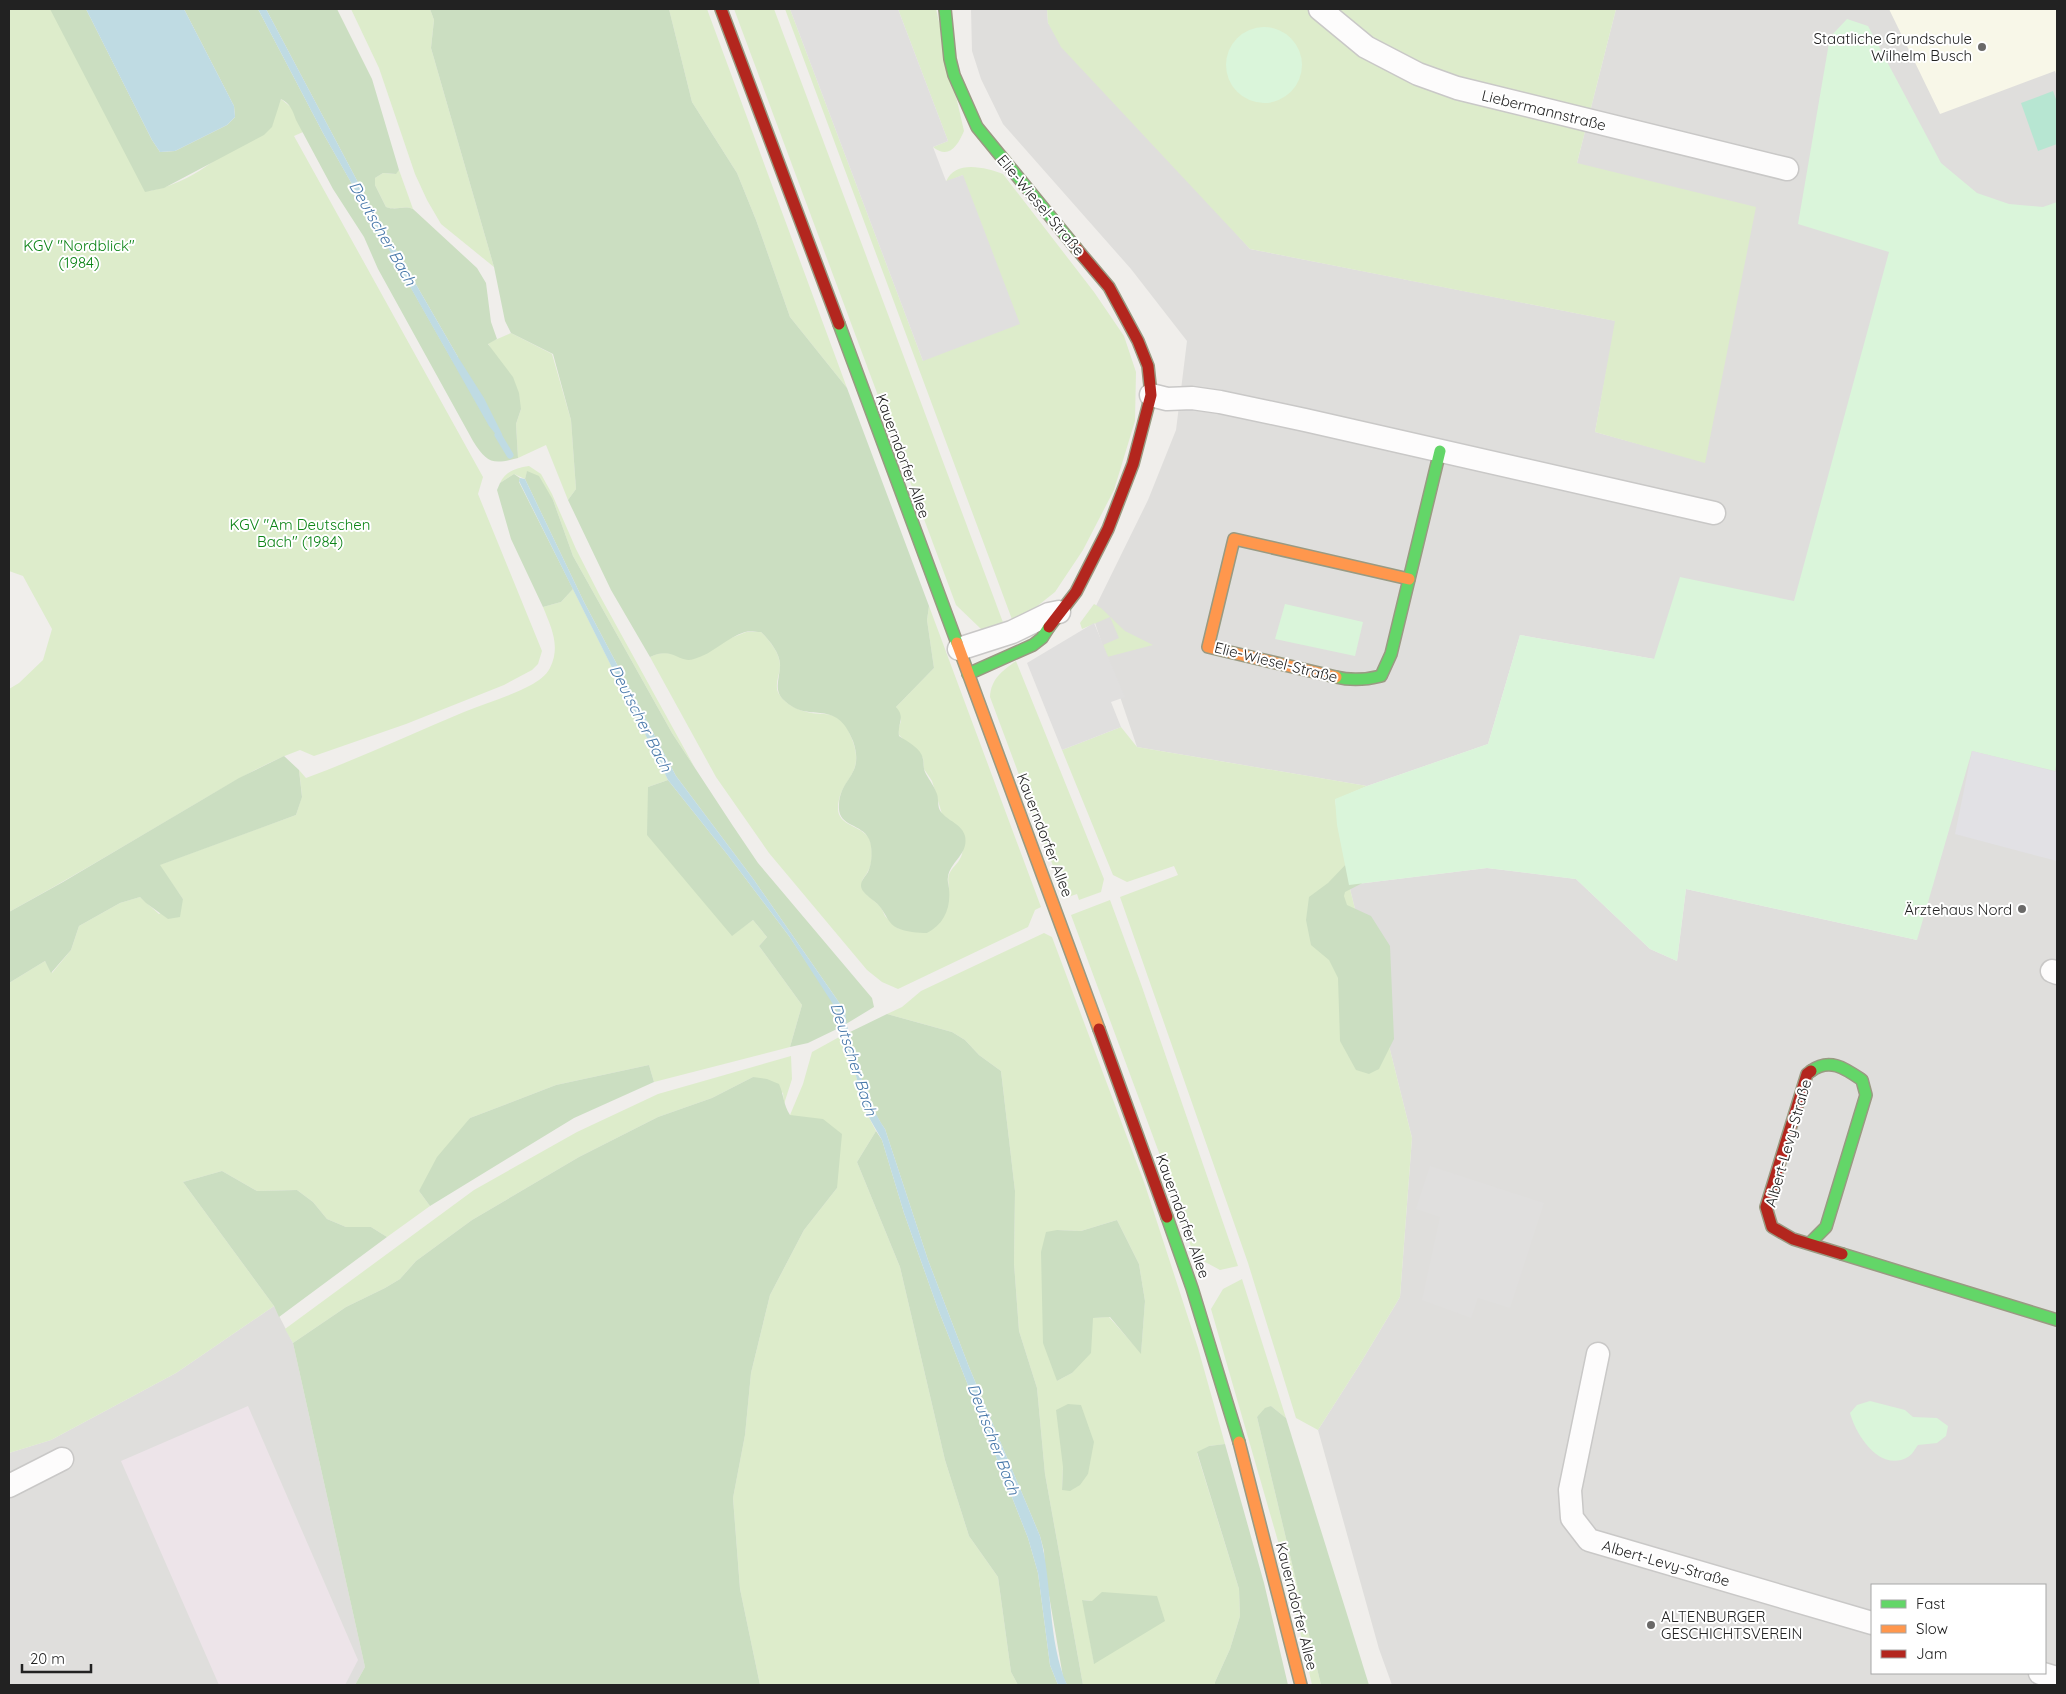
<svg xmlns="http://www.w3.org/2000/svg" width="2066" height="1694" font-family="Quicksand,sans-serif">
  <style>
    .residential { fill: #dfdedc; fill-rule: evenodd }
    .industrial { fill: #ede4e9 }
    .education { fill: #f8f7e8 }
    .grass { fill: #ddeccb; fill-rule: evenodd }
    .forest { fill: #cbdec1 }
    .park { fill: #daf5da }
    .pitch { fill: #b7e6d2 }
    .parking { fill: #e0dfde }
    .plaza { fill: #e2e1e5 }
    .water { fill: #bfdbe3 }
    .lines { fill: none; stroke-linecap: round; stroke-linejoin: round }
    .stream { stroke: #bfdbe3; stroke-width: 7 }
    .street-casing { stroke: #c9c8c7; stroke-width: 25 }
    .fast-casing { stroke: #999a82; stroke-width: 14 }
    .slow-casing { stroke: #999a82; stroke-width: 14 }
    .jam-casing { stroke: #999a82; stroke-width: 14 }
    .street { stroke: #fdfcfc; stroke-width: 22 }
    .fast { stroke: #63d668; stroke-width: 11 }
    .slow { stroke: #ff974d; stroke-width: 11 }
    .jam { stroke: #b3261e; stroke-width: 11 }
    .poi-dot { fill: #6a6968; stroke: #fff; stroke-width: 2 }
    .labels { text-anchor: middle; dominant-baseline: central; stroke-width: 4; stroke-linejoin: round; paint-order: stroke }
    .poi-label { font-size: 15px; fill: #222; stroke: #fff; text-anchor: end }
    .street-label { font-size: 15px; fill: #222; stroke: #fff }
    .park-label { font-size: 15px; fill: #0c8416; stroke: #fff }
    .water-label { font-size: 16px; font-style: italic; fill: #4a7aab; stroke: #fff }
  </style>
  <rect width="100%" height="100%" fill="#f0eeeb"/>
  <g class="residential">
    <path d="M 971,9 L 1047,9 L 1048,23 L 1250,249 L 1616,321 L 1595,432 L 1705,462 L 1577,163 L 1616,9 L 2057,9 L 2057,1685 L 1392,1685 L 1379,1649 L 1318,1430 L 1360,1364 L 1400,1297 L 1412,1138 L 1349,885 L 1487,868 L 1576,879 L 1650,949 L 1677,961 L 1686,889 L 1917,940 L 1654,659 L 1520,635 L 1488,744 L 1367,786 L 1137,747 L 1092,614 L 1148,500 L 1176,430 L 1187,341 L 1131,269 L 1003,124 L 981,79 L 972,51 ZM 1872,1585 L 2045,1585 L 2045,1673 L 1872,1673 Z"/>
    <polygon points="274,1306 293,1343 365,1667 355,1685 9,1685 9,1453 51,1440 176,1373"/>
  </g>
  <polygon class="industrial" points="248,1406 358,1660 345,1685 219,1685 121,1461"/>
  <polygon class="education" points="1889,9 2057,9 2057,77 2055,71 1940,114"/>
  <g class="grass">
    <path d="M 9,9 L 55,9 L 149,191 C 202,181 240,139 279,104 L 281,99 L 292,108 L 303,132 L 294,136 L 483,477 L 478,494 L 542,651 L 538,664 L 532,670 L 504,685 L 406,724 L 314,756 L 300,750 C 256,766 216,792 175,816 C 120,848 65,881 9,912 L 9,689 L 19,683 L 43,660 L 52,629 L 23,576 L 9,571 Z"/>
    <polygon points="351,9 430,9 434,20 431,48 494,267 441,224 427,200 415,174 379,68"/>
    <polygon points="669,9 707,9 847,388 790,317 756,220 737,173 692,102"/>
    <polygon points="734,9 774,9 1004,625 981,629 956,605"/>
    <path d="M 785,9 L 790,9 L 923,361 L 963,175 L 946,182 C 955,159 986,168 1003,174 L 1094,292 L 1124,336 L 1136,372 L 1135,421 L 1114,490 L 1083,550 L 1055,592 L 1026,615 L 1013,622 Z"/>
    <path d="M 898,9 L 936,9 L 964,131 C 958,145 949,160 933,147 L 948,141 Z"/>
    <polygon points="1047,9 1616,9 1577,163 1756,207 1705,463 1595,432 1615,321 1250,249 1061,47 1048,23"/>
    <path d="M 399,170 L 413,209 C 403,205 396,211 386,207 L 375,185 L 375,178 L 383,173 L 395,174 Z"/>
    <polygon points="511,333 552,354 571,420 576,489 568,500 546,445 518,458 516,424 521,409 488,343"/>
    <path d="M 529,466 L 541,474 L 552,494 L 576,549 L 600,596 L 695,768 L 672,733 L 573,556 L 553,500 L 527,472 L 525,479 L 514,474 L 500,483 C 506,471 516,468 529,466 Z"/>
    <path d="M 573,589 L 668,780 L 648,787 L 732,935 L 753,920 L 767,937 L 759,946 L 802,1005 L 790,1047 L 654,1082 L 649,1065 L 556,1085 L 470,1118 L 419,1191 L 430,1206 L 387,1237 L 371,1227 L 346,1227 L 327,1219 L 313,1202 L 297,1190 L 257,1191 L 222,1171 L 183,1182 L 274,1306 L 176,1373 L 51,1440 L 9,1453 L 9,983 L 45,961 L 52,973 L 71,950 L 79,926 L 120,903 L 140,897 L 159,914 L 183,899 L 159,865 L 296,815 L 302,796 L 299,770 L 306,778 C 360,758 411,734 464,712 C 485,703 511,696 531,685 C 538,681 546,676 550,668 C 561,646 551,627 543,607 L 561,602 Z"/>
    <polygon points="1094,604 1101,608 1125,631 1153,645 1107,657 1103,645 1119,638 1110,617 1082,629 1080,623"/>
    <path d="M 929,606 L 1041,907 L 1035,910 L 1028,927 L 898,989 L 882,982 L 867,970 L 769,853 L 716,777 L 650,657 C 662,651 670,652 682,658 L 746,632 L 761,632 C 770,641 781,654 780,668 C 779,676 774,686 779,694 C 784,703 797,710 807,712 C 817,715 831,712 840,719 C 846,724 849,732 852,739 C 866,776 840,777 838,807 C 837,826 861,825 869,838 C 873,846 873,863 868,871 C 867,874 863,878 862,881 C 862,884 863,889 864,892 L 881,907 L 885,916 L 897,928 L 927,933 L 949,887 C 945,868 958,868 962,854 C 964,847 962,837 962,830 L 942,814 L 932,781 L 924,769 L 923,758 L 899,735 L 898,730 L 901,721 L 896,707 L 934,668 L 927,620 Z"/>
    <path d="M 1016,661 L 1104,879 L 1101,892 L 1079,900 L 1077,894 L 1065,898 L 990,697 C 991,679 1002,671 1016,661 Z"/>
    <polygon points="1121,727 1137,747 1367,786 1335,800 1349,885 1412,1138 1400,1297 1360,1364 1318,1430 1296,1418 1248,1263 1120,897 1178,875 1174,866 1127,882 1113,875 1062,750"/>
    <polygon points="1110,900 1141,984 1238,1266 1220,1270 1194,1256 1168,1177 1071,915"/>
    <path d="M 1044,933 L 1052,937 L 1145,1185 L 1198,1348 L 1225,1444 L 1209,1446 L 1197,1453 L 1239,1589 L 1240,1616 L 1230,1649 L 1215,1682 L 1215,1685 L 1083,1685 L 1045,1474 L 1037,1388 L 1019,1331 L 1014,1263 L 1015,1191 L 1001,1071 L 979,1055 L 965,1040 L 952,1032 L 887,1014 L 902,1007 L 921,991 ZM 1117,1220 L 1139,1264 L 1145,1301 L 1141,1353 L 1109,1317 L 1092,1318 L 1072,1373 L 1057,1381 L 1057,1230 L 1081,1231 ZM 1063,1467 L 1088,1474 L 1062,1490 ZM 1083,1600 L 1092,1601 L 1094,1663 Z"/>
    <polygon points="841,1036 852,1062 867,1114 876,1131 857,1162 900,1267 945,1460 969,1536 998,1577 1011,1672 1018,1685 760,1685 740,1589 733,1498 745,1435 751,1373 770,1295 804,1230 837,1188 790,1115 803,1084 812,1052"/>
    <polygon points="791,1056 792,1079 784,1104 783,1093 753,1077 712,1098 658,1117 579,1157 472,1220 416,1261 400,1279 385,1288 346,1307 293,1343 285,1329 474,1190 577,1132 658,1094"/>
    <polygon points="1242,1279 1286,1418 1271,1406 1257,1417 1321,1685 1312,1685 1286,1569 1211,1309 1223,1289"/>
  </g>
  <g class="forest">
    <path d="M 50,9 L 86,9 L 152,140 L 160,152 L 175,151 L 227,125 L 235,117 L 234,106 L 184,9 L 258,9 L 323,133 L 452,360 L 458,357 L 370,205 L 266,9 L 337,9 L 372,79 L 399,170 L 396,174 L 383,173 L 375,178 L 375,185 L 386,207 C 397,211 403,205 413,209 L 477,268 L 486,283 L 491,322 L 497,339 L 488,344 L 513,377 L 519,393 L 521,409 L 516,424 L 518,458 C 492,465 487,463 473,441 L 378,269 L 364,237 L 333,189 L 296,120 C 293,111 290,103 281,99 L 272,127 L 264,135 L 164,188 L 145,192 Z"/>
    <path d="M 430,9 L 669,9 L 692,102 L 737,173 L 756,220 L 790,317 L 847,388 L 929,606 L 927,620 L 934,668 L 896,707 C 906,718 897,723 899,736 C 908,742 921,748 923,759 C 924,764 923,769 926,774 C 930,781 934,786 937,794 C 939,800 937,807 941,812 C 948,821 962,824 965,836 C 969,854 950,862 948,877 C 947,881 949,885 949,889 C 951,908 944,924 927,933 C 918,933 906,932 897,928 C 889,924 886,915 881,908 C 876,900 862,895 861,886 C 861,880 865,877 868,872 C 872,864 873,848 869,839 C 862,823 837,827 839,805 C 840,777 865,776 853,741 C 836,697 811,724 786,702 C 773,692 779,681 780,667 C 781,654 770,641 761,632 C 756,632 750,631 745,632 C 727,637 713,654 694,659 C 678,664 674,646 650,657 L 611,590 L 568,500 L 576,489 L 571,420 L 553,354 L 511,333 L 505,321 L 494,267 L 431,48 L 434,20 Z"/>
    <polygon points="527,471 539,476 553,500 573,556 672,733 733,826 758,863 872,998 874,1007 846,1024 845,1011 754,880 676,776 584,602 525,479"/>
    <polygon points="514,474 520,478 519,482 573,589 561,602 543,607 511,539 497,490 500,483"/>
    <polygon points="284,756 299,770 302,797 296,815 160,865 183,899 180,917 168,919 146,903 140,897 120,903 79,926 71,950 51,973 45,961 9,983 9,912 63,882 239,778"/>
    <polygon points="668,780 727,854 789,936 829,996 838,1012 839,1028 808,1043 790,1047 802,1005 759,946 767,937 753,920 732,936 647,835 648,787"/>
    <polygon points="1351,859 1380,874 1345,892 1344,896 1347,905 1371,916 1390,946 1394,1039 1379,1069 1369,1074 1356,1070 1340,1041 1338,978 1329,960 1311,945 1306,920 1309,897 1328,883"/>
    <path d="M 887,1014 L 952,1032 L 965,1040 L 979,1055 L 1001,1071 L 1015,1191 L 1014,1263 L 1019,1331 L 1037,1388 L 1045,1474 L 1083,1685 L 1067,1685 L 1063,1677 L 1045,1572 L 1044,1551 L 1040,1536 L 969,1367 L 928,1260 L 885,1129 C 865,1101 858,1065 848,1033 Z"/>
    <polygon points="649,1065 654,1082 574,1118 430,1206 419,1191 437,1157 470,1118 556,1085"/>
    <path d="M 753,1077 L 767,1079 L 779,1084 C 784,1095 783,1104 790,1115 L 823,1119 L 842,1134 L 837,1188 L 804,1230 L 770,1295 L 751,1373 L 745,1435 L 733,1498 L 740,1589 L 760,1685 L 355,1685 L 365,1667 L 293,1343 L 346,1307 L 385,1288 L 400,1279 L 416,1261 L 472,1220 L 579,1157 L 658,1117 L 712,1098 Z"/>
    <polygon points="876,1131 882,1140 904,1213 938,1309 1028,1538 1038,1573 1050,1665 1058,1685 1018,1685 1011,1672 998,1577 969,1536 945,1460 900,1267 857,1162"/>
    <polygon points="222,1171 257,1191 297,1190 313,1202 327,1219 346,1227 371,1227 387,1237 279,1317 274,1306 183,1182"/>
    <polygon points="1117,1220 1139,1264 1145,1301 1141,1354 1110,1317 1093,1318 1091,1353 1072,1373 1057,1381 1043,1343 1041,1252 1046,1232 1057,1230 1081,1231"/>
    <polygon points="1068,1404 1081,1405 1094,1442 1088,1474 1080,1485 1070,1491 1062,1490 1063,1467 1056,1410"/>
    <polygon points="1271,1406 1286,1418 1369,1685 1321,1685 1257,1417 1265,1408"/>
    <polygon points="1225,1444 1264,1583 1288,1685 1215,1685 1215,1682 1230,1649 1240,1616 1239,1589 1197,1452 1209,1446"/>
    <polygon points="1102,1592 1157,1596 1165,1621 1094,1664 1082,1600 1092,1601"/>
  </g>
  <g class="park">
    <polygon points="1847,19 1868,26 1941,163 1977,193 2009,204 2043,207 2057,202 2057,761 2055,771 1972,751 1917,940 1686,889 1677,961 1650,949 1576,879 1487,868 1349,885 1337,825 1335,799 1367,786 1488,744 1520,635 1654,659 1680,577 1794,601 1889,252 1798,224 1830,37"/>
    <circle cx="1264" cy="65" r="38"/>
    <polygon points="1285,604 1363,622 1355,656 1275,639"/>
    <path d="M 1870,1401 L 1905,1410 L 1913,1417 L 1937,1418 L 1948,1426 L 1946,1436 L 1937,1443 L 1918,1445 C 1915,1449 1912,1455 1908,1457 C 1880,1473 1856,1435 1850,1413 L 1857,1405 Z"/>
  </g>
  <polygon class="pitch" points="2053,91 2057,102 2057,144 2038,151 2021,103"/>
  <g class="parking">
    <polygon points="790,9 898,9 948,141 933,147 946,181 963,175 1020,324 923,361"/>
    <polygon points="1094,623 1125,697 1111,702 1121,727 1062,750 1027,663"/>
    <polygon points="1430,1166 1544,1203 1510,1308 1478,1298 1471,1318 1422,1300 1440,1217 1416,1209"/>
  </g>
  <polygon class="plaza" points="1972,751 2057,772 2057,861 1955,834"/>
  <g class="water">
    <polygon points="86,9 184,9 234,106 235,117 227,125 175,151 160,152 152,140"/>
    <polygon points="258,9 266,9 370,205 458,357 484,398 502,434 503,443 489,426 323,133"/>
    <path d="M 520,478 L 525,479 L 584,602 L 676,776 L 754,880 L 845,1011 C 848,1043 867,1103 885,1129 L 928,1260 L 969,1367 L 1040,1536 C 1053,1584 1047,1639 1067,1685 L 1058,1685 L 1050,1665 L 1038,1573 L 1028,1538 L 938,1309 L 904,1213 L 882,1140 L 867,1114 L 852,1062 L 841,1036 L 838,1012 L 789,936 L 727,854 L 668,780 L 519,481 Z"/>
  </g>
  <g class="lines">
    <polyline class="stream" points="498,435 510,455"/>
    <g class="street-casing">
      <g id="street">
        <polyline points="1320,9 1366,47 1418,74 1457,88 1787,169"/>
        <polyline points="1151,395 1167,399 1192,398 1220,402 1305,420 1714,513"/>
        <polyline points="959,649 1012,632 1049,614 1059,612"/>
        <polyline points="2052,971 2057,973"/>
        <polyline points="1598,1354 1570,1490 1572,1518 1589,1540 1872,1623"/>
        <polyline points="9,1486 62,1459"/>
        <polyline points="2040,1673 2057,1678"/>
      </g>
    </g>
    <g class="fast-casing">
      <g id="fast">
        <polyline points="945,9 950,59 954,75 977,127 1076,248"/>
        <polyline points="839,324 957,643"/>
        <polyline points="968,674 1033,645 1042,638 1049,627"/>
        <path d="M 1336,677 C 1352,681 1365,680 1381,676 L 1391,654 L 1440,451"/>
        <polyline points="1167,1217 1192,1288 1239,1442"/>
        <path d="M 1810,1243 L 1826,1227 L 1866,1095 L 1862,1080 C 1846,1069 1830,1057 1811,1071"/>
        <polyline points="1842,1254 2057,1320"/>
      </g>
    </g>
    <g class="slow-casing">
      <g id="slow">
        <polyline points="957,643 1099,1029"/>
        <polyline points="1336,677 1208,647 1234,539 1409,579"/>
        <polyline points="1239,1442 1301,1685"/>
      </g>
    </g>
    <g class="jam-casing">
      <g id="jam">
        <polyline points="721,9 839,324"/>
        <polyline points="1049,627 1076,592 1108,529 1133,464 1151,395 1148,366 1138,341 1109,287 1076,248"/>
        <polyline points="1099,1029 1167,1217"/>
        <polyline points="1811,1071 1807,1074 1766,1207 1772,1227 1793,1239 1842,1254"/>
      </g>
    </g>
    <use href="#street" class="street"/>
    <use href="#fast" class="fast"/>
    <use href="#slow" class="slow"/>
    <use href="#jam" class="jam"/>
  </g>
  <g class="poi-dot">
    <circle cx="1982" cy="47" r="5"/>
    <circle cx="2022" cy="909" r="5"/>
    <circle cx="1651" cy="1625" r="5"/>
  </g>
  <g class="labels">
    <g class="poi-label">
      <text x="1972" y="38">Staatliche Grundschule<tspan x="1972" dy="17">Wilhelm Busch</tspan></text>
      <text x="2012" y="909">Ärztehaus Nord</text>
      <text x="1661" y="1616" text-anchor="start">ALTENBURGER<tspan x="1661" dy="17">GESCHICHTSVEREIN</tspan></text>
    </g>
    <g class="street-label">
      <text transform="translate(1544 110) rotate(14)">Liebermannstraße</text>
      <text transform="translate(1041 205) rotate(50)">Elie-Wiesel-Straße</text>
      <text transform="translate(903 456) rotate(70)">Kauerndorfer Allee</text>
      <text transform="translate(1276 662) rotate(14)">Elie-Wiesel-Straße</text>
      <text transform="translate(1045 835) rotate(69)">Kauerndorfer Allee</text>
      <text transform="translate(1788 1143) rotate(-74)">Albert-Levy-Straße</text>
      <text transform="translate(1183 1216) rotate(70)">Kauerndorfer Allee</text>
      <text transform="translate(1666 1563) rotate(16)">Albert-Levy-Straße</text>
      <text transform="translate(1297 1606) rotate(76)">Kauerndorfer Allee</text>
    </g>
    <g class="park-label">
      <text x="79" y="245">KGV "Nordblick"<tspan x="79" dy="17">(1984)</tspan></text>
      <text x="300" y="524">KGV "Am Deutschen<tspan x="300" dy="17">Bach" (1984)</tspan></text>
    </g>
    <g class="water-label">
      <text transform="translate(383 233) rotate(60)">Deutscher Bach</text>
      <text transform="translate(641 718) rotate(63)">Deutscher Bach</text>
      <text transform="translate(854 1059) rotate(72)">Deutscher Bach</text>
      <text transform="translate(994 1439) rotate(69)">Deutscher Bach</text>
    </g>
  </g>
  <rect width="2066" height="1694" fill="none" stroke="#222222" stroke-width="20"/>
  <rect x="1871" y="1584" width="175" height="90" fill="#ffffff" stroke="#a7a7a7"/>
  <rect x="1881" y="1600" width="25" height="8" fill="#63d668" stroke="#a7a7a7"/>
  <text x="1916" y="1609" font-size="15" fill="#222222">Fast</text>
  <rect x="1881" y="1625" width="25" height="8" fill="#ff974d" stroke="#a7a7a7"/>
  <text x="1916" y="1634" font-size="15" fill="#222222">Slow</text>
  <rect x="1881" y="1650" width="25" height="8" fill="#b3261e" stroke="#a7a7a7"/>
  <text x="1916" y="1659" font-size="15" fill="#222222">Jam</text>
  <path d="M22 1664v8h69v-8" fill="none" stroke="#222222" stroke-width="2.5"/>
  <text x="30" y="1664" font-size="15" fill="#222222" stroke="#ffffff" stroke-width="4" paint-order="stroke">20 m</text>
</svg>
